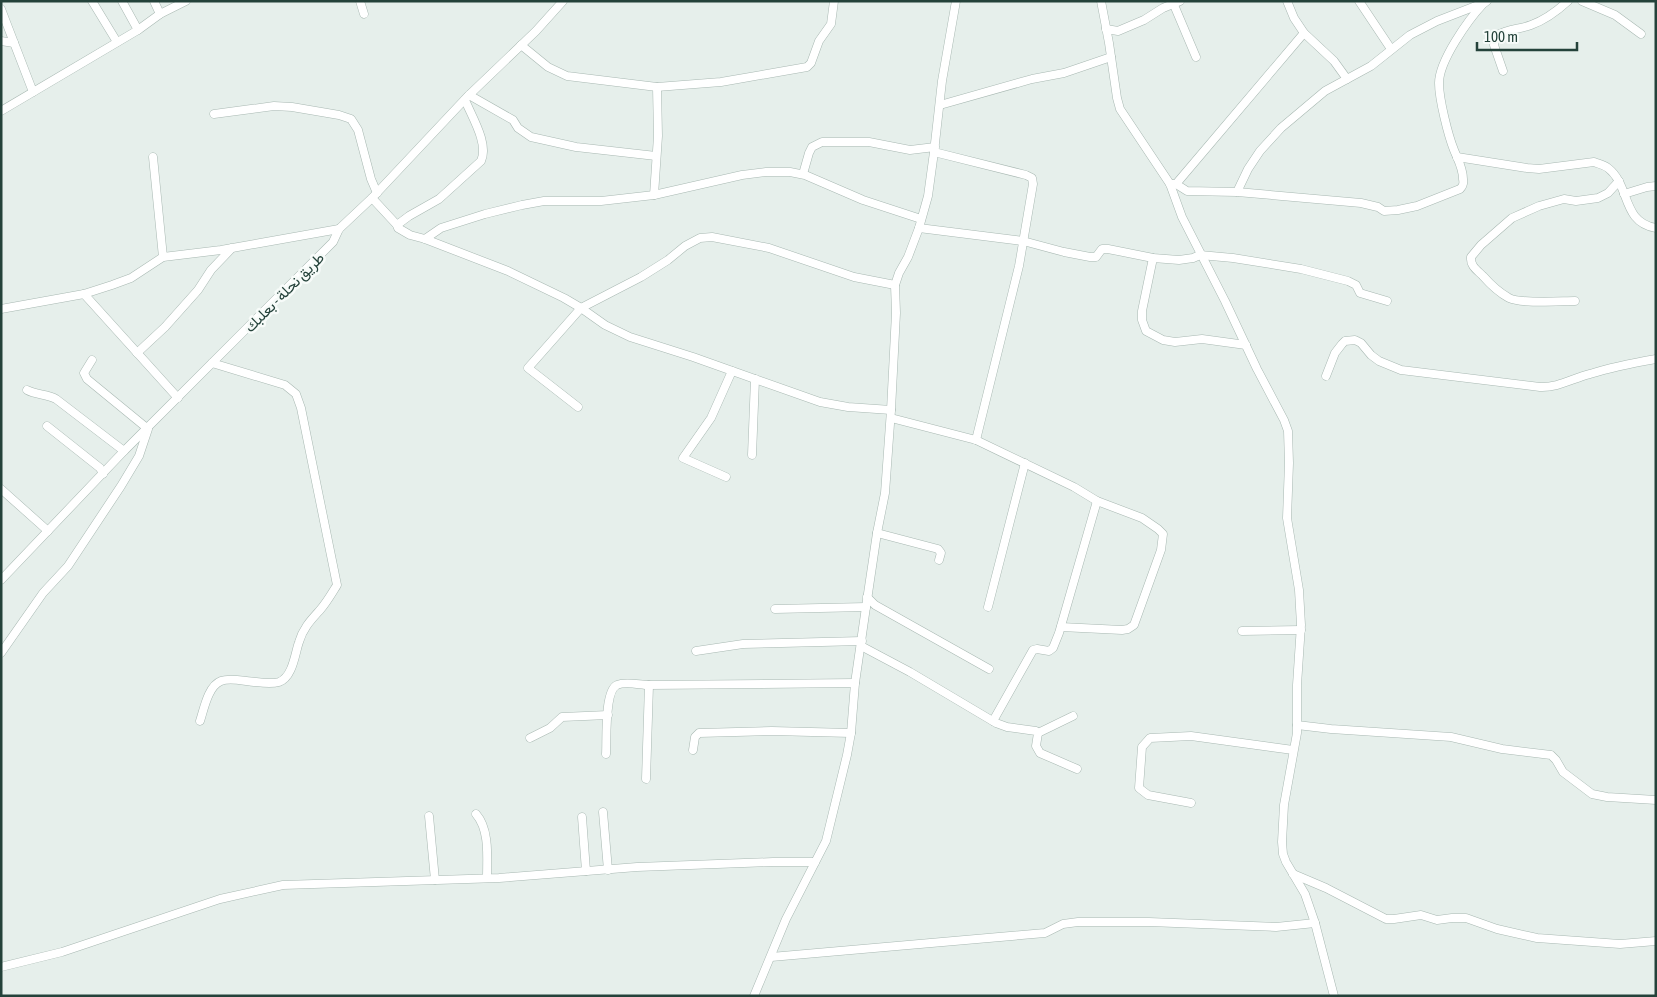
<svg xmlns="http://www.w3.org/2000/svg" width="1657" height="997" font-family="'Asap Condensed',Vazirmatn,sans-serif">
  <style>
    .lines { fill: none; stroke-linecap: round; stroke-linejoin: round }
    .minor-casing { stroke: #a8b8b2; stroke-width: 9 }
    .minor { stroke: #fff; stroke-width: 8 }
    .labels { text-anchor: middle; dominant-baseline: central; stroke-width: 5; stroke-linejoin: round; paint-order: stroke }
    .street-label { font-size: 15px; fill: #24423a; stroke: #f7fbf9 }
  </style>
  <rect width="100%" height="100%" fill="#e6efeb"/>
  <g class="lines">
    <g class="minor-casing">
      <g id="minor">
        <polyline points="92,1 117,42"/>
        <polyline points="122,1 138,30"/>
        <polyline points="154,1 160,14"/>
        <polyline points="360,1 364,14"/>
        <polyline points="1101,1 1109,43 1117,98 1120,109 1170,184 1182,217 1225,301 1257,369 1284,420 1288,431 1289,463 1287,518 1299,590 1301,625 1297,685 1297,733 1284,805 1282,842 1283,854 1286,862 1305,894 1315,923 1334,996"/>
        <polyline points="1287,1 1294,18 1304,33 1334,61 1347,79"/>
        <polyline points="1359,1 1391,49"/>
        <polyline points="1582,1 1615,15 1641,34"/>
        <polyline points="1174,5 1196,57"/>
        <polyline points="1,9 33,92"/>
        <polyline points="1106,29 1118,31 1144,20 1163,8 1180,1"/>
        <polyline points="1,41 14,43"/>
        <polyline points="521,45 548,67 567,76 657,87 721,82 807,67 811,63 819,41 831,24 834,1"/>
        <path d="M 1503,71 L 1494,45 L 1496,36 C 1509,28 1518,30 1531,25 C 1545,20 1556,12 1568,1"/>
        <polyline points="469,95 513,120 518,128 531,137 576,147 656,156"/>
        <polyline points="940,105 1032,79 1064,73 1111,57"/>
        <polyline points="1,111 138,30 160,14 186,1"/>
        <polyline points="214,114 274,106 292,107 339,115 351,119 358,130 371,179 377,193"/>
        <polyline points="934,152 1026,175 1032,178 1033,184 1019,266 976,440"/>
        <polyline points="153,157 163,257"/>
        <path d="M 1457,157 L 1527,168 L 1539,169 L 1594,162 C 1599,164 1604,165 1608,168 C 1631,186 1621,222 1656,228"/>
        <polyline points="803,174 809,153 812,147 822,142 869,142 910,150 935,147"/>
        <path d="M 1170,184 L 1176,184 L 1187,191 L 1237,192 L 1361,203 L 1378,207 L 1384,211 L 1398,210 L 1417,206 L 1460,189 C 1463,186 1464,184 1463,179 C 1463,168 1458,160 1454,150 C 1448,135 1439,99 1439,83 C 1439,61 1468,20 1483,4 L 1487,1"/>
        <polyline points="1176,184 1304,33"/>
        <polyline points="1237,192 1248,169 1260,151 1281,128 1325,91 1371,66 1410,35 1437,21 1481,4"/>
        <polyline points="1624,194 1647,187 1656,186"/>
        <polyline points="654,195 658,136 657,87"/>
        <polyline points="372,198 397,225 398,228 410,235 425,239 508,271 564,298 581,308 605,325 630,337 693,357 820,402 848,407 891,410"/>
        <path d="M 397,225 L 409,216 L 439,199 L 481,161 C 489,144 472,117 465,100"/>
        <polyline points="919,228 1023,241 1064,252 1090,257 1096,257 1102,249 1108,249 1153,258 1179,260 1193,258 1200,255 1233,258 1301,269 1348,281 1356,285 1360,293 1387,301"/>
        <polyline points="425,239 441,228 485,214 522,205 544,201 601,201 654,195 742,175 766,172 790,172 805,175 863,200 921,219"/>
        <polyline points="1153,258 1142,311 1142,320 1146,331 1163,340 1175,342 1202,339 1246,345"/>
        <polyline points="84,294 178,398"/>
        <path d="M 1575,301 C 1561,301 1521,304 1509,298 C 1500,293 1490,284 1483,276 C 1477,270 1470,266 1471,257 L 1481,245 L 1512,218 L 1539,206 L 1564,199 L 1576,201 L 1598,198 L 1608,193 L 1619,181"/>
        <polyline points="1,309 84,294 112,285 131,278 163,257 221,250 339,229"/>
        <polyline points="137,353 165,327 198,290 211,270 232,248"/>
        <path d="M 1326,376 L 1335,353 L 1342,344 L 1345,341 L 1355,340 L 1361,343 L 1371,355 L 1379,361 L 1401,370 L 1540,387 C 1558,388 1573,378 1590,374 C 1612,367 1633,363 1656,359"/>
        <path d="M 27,390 C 36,395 47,394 56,399 L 124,451"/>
        <polyline points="578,407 528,368 581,308 641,277 668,260 685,246 700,238 712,237 769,248 854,277 895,285"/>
        <polyline points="891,418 976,440 1074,487 1097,501 1142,518 1158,529 1163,534 1161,550 1134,625 1128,629 1122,630 1061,627"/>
        <polyline points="47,426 100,468 103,474"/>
        <polyline points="752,455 755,379"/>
        <polyline points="726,477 683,458 711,418 732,371"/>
        <polyline points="1,489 48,531"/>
        <polyline points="877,533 938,549 941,553 939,560"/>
        <polyline points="1,580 124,451 333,242 339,229 372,198 467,97 536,31 563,1"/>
        <polyline points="867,597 875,605 989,669"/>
        <polyline points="988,607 1025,463"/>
        <polyline points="775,609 866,607"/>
        <polyline points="1242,631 1301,630"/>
        <polyline points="861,646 910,672 996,723 1007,727 1036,731 1038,733 1036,746 1040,753 1077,769"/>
        <polyline points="696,651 743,644 862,641"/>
        <polyline points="1,653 43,593 68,566 121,486 139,456 148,429 87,379 84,373 92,360"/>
        <path d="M 200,721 C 204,709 208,686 221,681 C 231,677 246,682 256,682 C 263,683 272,684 279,682 C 293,677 295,653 299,642 C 303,628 311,620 320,610 C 327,602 332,593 337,585 L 301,408 L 296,394 L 285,385 L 212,363"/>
        <polyline points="993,721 1033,650 1037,649 1049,651 1053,648 1059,633 1097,501"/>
        <polyline points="1297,725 1331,729 1451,737 1502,749 1551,755 1556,760 1563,772 1592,794 1607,797 1656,800"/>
        <polyline points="1038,733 1073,716"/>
        <polyline points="530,738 550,728 562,717 608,715"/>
        <polyline points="693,750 695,737 699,733 772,731 851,733"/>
        <path d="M 606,754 C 607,740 604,691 617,685 C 625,681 640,685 649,685 L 855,683"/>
        <polyline points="646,779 649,685"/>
        <polyline points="1191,803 1148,795 1139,788 1142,747 1150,738 1191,736 1293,750"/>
        <polyline points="603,812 608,870"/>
        <path d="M 476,814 C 490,830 487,858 487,878"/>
        <polyline points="429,816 435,880"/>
        <polyline points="582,817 586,871"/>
        <polyline points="1293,874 1326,888 1386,919 1394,919 1421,915 1437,920 1452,918 1466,918 1497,929 1537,938 1620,944 1656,941"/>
        <polyline points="771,957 1045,933 1063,924 1078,922 1149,922 1276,927 1315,923"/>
        <polyline points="1,967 62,952 220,899 283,885 499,878 637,867 773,862 815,862"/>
        <polyline points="754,996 786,919 826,841 847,755 851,733 855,683 866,607 877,533 885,493 891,410 896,313 895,285 899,273 908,257 919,228 928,196 934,152 942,81 956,1"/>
      </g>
    </g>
    <use href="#minor" class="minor"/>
  </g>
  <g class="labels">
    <g class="street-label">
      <text transform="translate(284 292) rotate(-45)">طريق نحلة - بعلبك</text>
    </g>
  </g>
  <rect width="1657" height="997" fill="none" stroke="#24423a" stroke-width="5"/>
  <path d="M1477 42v8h100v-8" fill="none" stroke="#24423a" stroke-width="2.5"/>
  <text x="1484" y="42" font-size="15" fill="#24423a" stroke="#f7fbf9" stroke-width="4" paint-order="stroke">100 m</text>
</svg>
